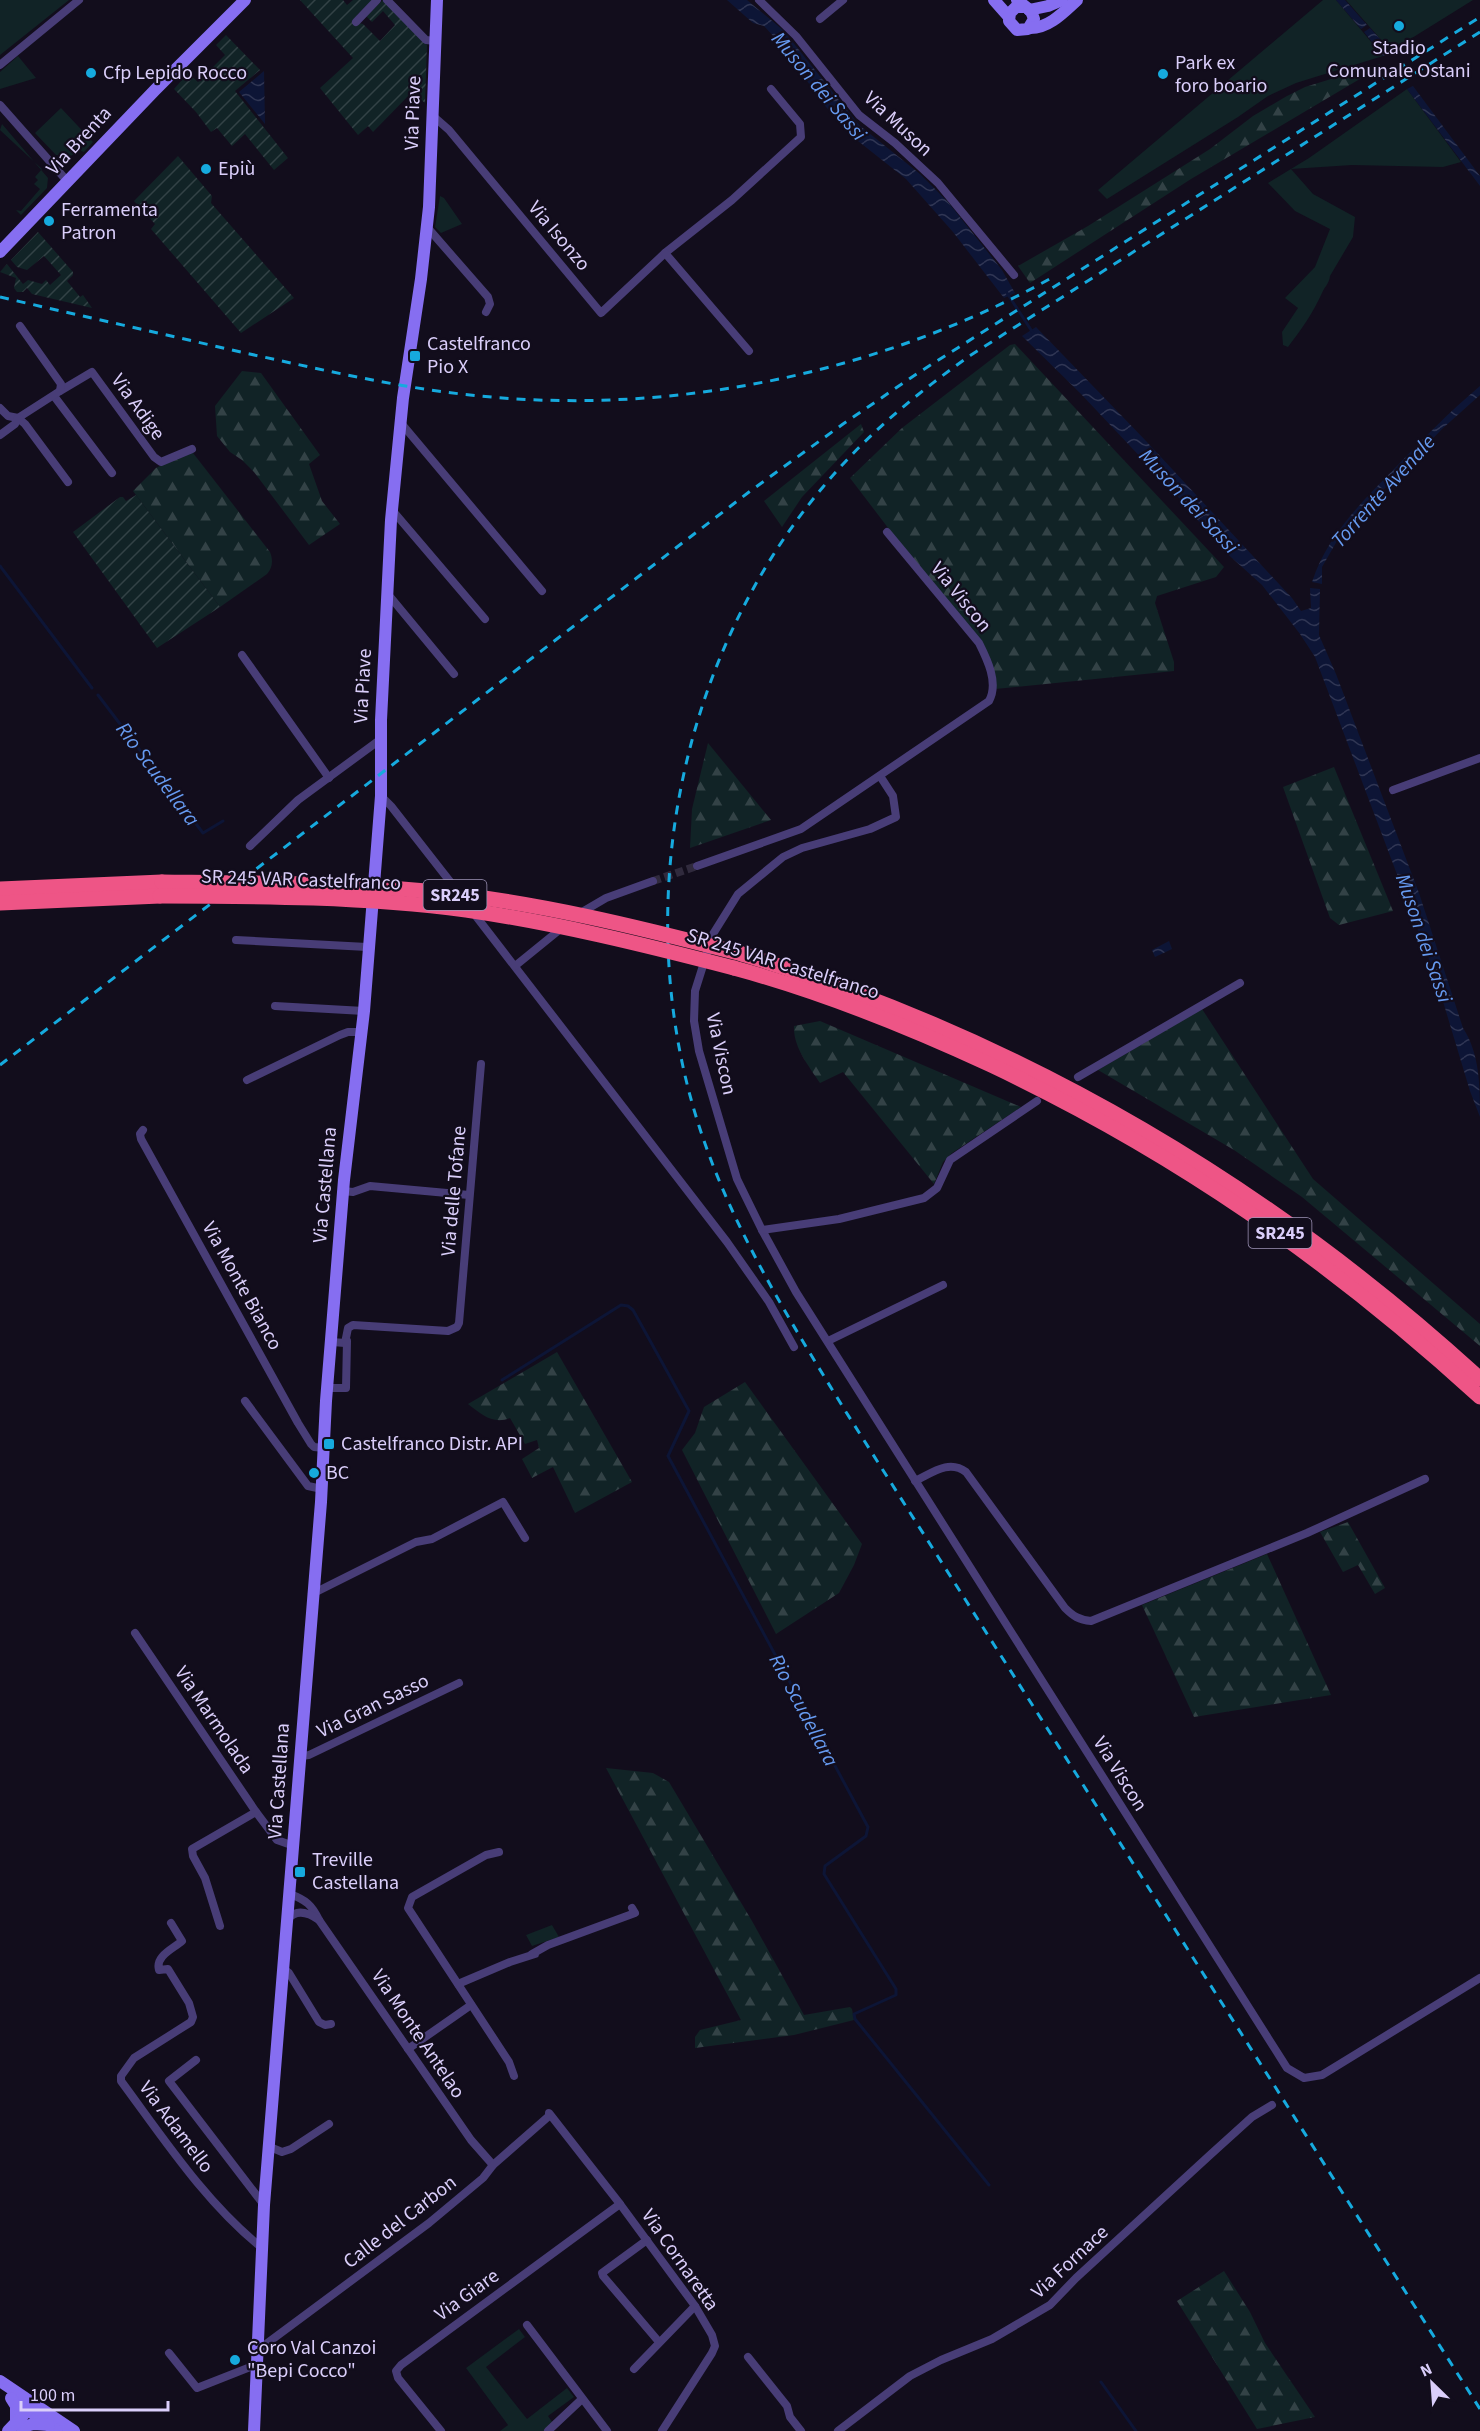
<svg xmlns="http://www.w3.org/2000/svg" width="1480" height="2431" font-family="'Source Sans 3',sans-serif">
  <style>
    .green { fill: #112326 }
    .forest { fill: url(#forest-firs) }
    .garden { fill: url(#garden-furrows) }
    .water { fill: url(#water-waves) }
    .lines { fill: none; stroke-linecap: round; stroke-linejoin: round }
    .stream { stroke: #0d1536; stroke-width: 3 }
    .street-tunnel { stroke: #302a3d; stroke-width: 8; stroke-dasharray: 8 4; stroke-linecap: butt }
    .street { stroke: #483d77; stroke-width: 8 }
    .secondary { stroke: #866ef1; stroke-width: 12 }
    .highway { stroke: #ee5586; stroke-width: 15 }
    .rail { stroke: #16aade; stroke-width: 3; stroke-dasharray: 9 8; stroke-linecap: butt }
    .highway-bridge { stroke: #ee5586; stroke-width: 15 }
    .poi-dot { fill: #16aade; stroke: #120d1c; stroke-width: 2 }
    .labels { text-anchor: middle; dominant-baseline: central; stroke-width: 4.5; stroke-linejoin: round; paint-order: stroke }
    .shield { fill: #120d1c; stroke: #9e94b7; stroke-width: 1.5 }
    .shield-label { font-size: 18px; font-weight: bold; fill: #dacefa }
    .poi-label { font-size: 20px; fill: #dacefa; stroke: #120d1c; text-anchor: start }
    .street-label { font-size: 20px; fill: #dacefa; stroke: #120d1c }
    .water-label { font-size: 21px; font-style: italic; fill: #669af0; stroke: #120d1c }
  </style>
  <defs>
    <pattern id="forest-firs" width="22" height="20" patternUnits="userSpaceOnUse" patternTransform="scale(1.5)"><rect width="22" height="20" fill="#112326"/><path d="M5 1l3.5 6h-7zM16 11l3.5 6h-7z" fill="#334246"/></pattern>
    <pattern id="garden-furrows" width="10" height="10" patternUnits="userSpaceOnUse" patternTransform="scale(1.5)"><rect width="10" height="10" fill="#112326"/><path d="M-1 1l2-2M0 10L10 0M9 11l2-2" fill="none" stroke="#334246"/></pattern>
    <pattern id="water-waves" width="16" height="10" patternUnits="userSpaceOnUse" patternTransform="scale(1.5)"><rect width="16" height="10" fill="#0d1536"/><path d="M0 5q4-4 8 0t8 0" fill="none" stroke="#303654"/></pattern>
  </defs>
  <rect width="100%" height="100%" fill="#120d1c"/>
  <g class="green">
    <polygon points="0,0 69,0 0,55"/>
    <polygon points="1323,0 1336,0 1383,56 1296,83 1268,96 1238,117 1107,199 1098,190"/>
    <polygon points="1346,0 1473,0 1391,51"/>
    <polygon points="18,56 36,78 0,89 0,72"/>
    <path d="M 1407,89 L 1461,162 L 1443,167 L 1352,165 L 1291,169 L 1313,194 L 1355,217 L 1353,237 L 1330,276 C 1329,284 1325,286 1322,293 C 1313,313 1301,330 1288,347 L 1283,345 L 1282,332 L 1298,308 L 1285,298 L 1315,267 L 1330,229 L 1295,211 L 1268,183 L 1309,158 Z"/>
    <polygon points="61,108 93,142 84,152 81,151 68,157 56,155 35,133"/>
    <polygon points="2,124 48,178 47,188 21,215 16,210 21,211 40,189 34,184 38,180 35,177 42,169 0,130"/>
    <polygon points="440,196 444,198 462,224 441,233 435,227"/>
    <polygon points="552,1925 559,1937 532,1946 526,1935"/>
    <polygon points="519,2329 525,2337 486,2367 527,2419 567,2388 574,2397 548,2416 553,2423 548,2431 500,2431 508,2425 466,2368"/>
  </g>
  <g class="forest">
    <polygon points="1380,64 1380,67 1191,179 1030,283 1018,266 1088,226 1210,149 1253,116 1287,96 1305,87"/>
    <polygon points="1015,344 1224,567 1216,577 1157,596 1155,603 1174,662 1174,671 995,689 989,660 850,478 902,428 1010,345"/>
    <polygon points="242,371 261,373 320,455 309,464 322,501 340,524 309,545 254,472 242,460 230,452 217,436 215,406"/>
    <polygon points="861,424 864,432 802,497 782,527 764,501"/>
    <path d="M 188,452 L 193,453 L 270,552 C 273,560 273,567 267,574 L 220,607 L 133,491 L 156,468 Z"/>
    <polygon points="708,743 771,820 690,848 692,809"/>
    <polygon points="1334,767 1393,911 1339,925 1330,918 1283,787"/>
    <polygon points="1202,1009 1313,1179 1480,1324 1480,1346 1302,1197 1234,1150 1098,1070"/>
    <path d="M 820,1021 L 1021,1107 L 952,1153 L 943,1162 L 934,1184 L 843,1072 L 820,1083 C 809,1066 793,1047 794,1026 Z"/>
    <path d="M 557,1352 L 632,1482 L 575,1513 L 553,1467 L 532,1478 L 522,1459 L 539,1448 L 537,1440 L 525,1444 L 510,1418 C 493,1425 481,1414 468,1404 Z"/>
    <polygon points="745,1382 862,1544 854,1565 839,1593 776,1634 682,1450 695,1433 704,1407"/>
    <polygon points="1348,1522 1385,1588 1375,1594 1358,1565 1343,1572 1320,1532"/>
    <polygon points="1267,1554 1331,1695 1194,1717 1142,1605"/>
    <polygon points="606,1768 653,1773 669,1782 752,1921 804,2015 850,2007 852,2009 854,2020 794,2035 695,2048 695,2037 700,2030 741,2020"/>
    <polygon points="1224,2271 1250,2312 1265,2343 1315,2417 1257,2429 1177,2301"/>
  </g>
  <g class="garden">
    <polygon points="300,0 343,0 347,5 353,0 373,0 357,15 359,23 363,24 380,41 395,25 383,11 372,22 366,16 383,0 427,45 425,103 412,92 373,132 368,126 358,135 320,88 353,58"/>
    <polygon points="226,35 260,70 235,91 288,158 274,170 245,134 232,146 217,128 211,132 196,112 174,89 188,73 198,82 225,55 216,45"/>
    <polygon points="178,156 212,196 211,203 294,298 241,333 151,229 155,224 134,201"/>
    <polygon points="38,232 73,272 73,275 67,281 80,297 83,295 92,308 32,294 27,288 23,292 17,292 14,288 16,278 0,272 7,264 23,284 28,280 42,284 46,280 50,285 61,275 44,256 27,270 17,267 11,260"/>
    <polygon points="136,495 220,607 157,648 73,532 120,497 123,497 126,501"/>
  </g>
  <g class="water">
    <polygon points="727,0 747,0 783,30 859,125 920,174 948,202 1002,270 1015,293 1004,298 953,232 906,179 858,141 840,123 820,100 787,51 764,26 753,23"/>
    <polygon points="1336,0 1345,0 1367,25 1361,29"/>
    <polygon points="1370,28 1391,51 1392,53 1383,56 1364,32"/>
    <polygon points="264,71 265,124 239,92"/>
    <polygon points="1413,86 1480,176 1480,186 1407,89"/>
    <path d="M 1036,327 L 1146,441 L 1292,598 L 1301,611 L 1311,608 L 1310,588 L 1320,589 L 1319,635 L 1336,674 L 1419,893 L 1463,1028 C 1480,1054 1480,1087 1480,1117 L 1470,1091 L 1435,975 L 1315,657 L 1300,634 L 1262,585 L 1222,549 L 1180,499 L 1081,394 L 1022,336 Z"/>
    <path d="M 1480,386 L 1480,395 L 1442,429 L 1341,534 L 1322,567 L 1322,584 L 1312,582 C 1327,536 1360,504 1393,470 C 1421,441 1449,412 1480,386 Z"/>
    <polygon points="1169,941 1172,949 1155,957 1152,950"/>
  </g>
  <g class="lines">
    <g class="stream">
      <polyline points="1007,293 1033,333"/>
      <polyline points="0,566 92,688"/>
      <polyline points="98,695 203,833 223,821"/>
      <polyline points="502,1380 621,1305 628,1306 633,1310 689,1411 668,1456 868,1827 866,1836 825,1866 824,1874 896,1989 896,1995 854,2014 855,2019 989,2185"/>
      <polyline points="1101,2382 1136,2431"/>
    </g>
    <polyline class="street-tunnel" points="653,881 697,866"/>
    <g class="street">
      <polyline points="387,0 426,40 435,41"/>
      <polyline points="759,0 796,36 859,115 895,143 938,183 1014,275"/>
      <polyline points="820,19 843,0"/>
      <polyline points="356,22 377,0"/>
      <polyline points="0,65 79,0"/>
      <polyline points="0,105 68,182"/>
      <polyline points="433,116 449,130 601,313 665,253 732,200 801,137 800,124 771,89"/>
      <polyline points="427,227 488,297 490,304 486,312"/>
      <polyline points="665,253 749,351"/>
      <polyline points="60,391 92,372 154,457 161,462 192,449"/>
      <polyline points="54,396 112,473"/>
      <polyline points="0,408 8,416 18,418 60,391 61,384 20,326"/>
      <polyline points="401,423 542,591"/>
      <polyline points="0,435 15,424 18,418 25,424 68,482"/>
      <polyline points="392,510 485,619"/>
      <polyline points="387,593 454,674"/>
      <polyline points="242,655 329,778"/>
      <polyline points="880,776 893,796 896,817 870,829 802,848 783,857 738,894 713,934 695,991 694,1021 699,1051 737,1179 762,1230 796,1292 1287,2068 1304,2078 1322,2075 1480,1978"/>
      <polyline points="1393,790 1480,758"/>
      <polyline points="381,796 391,806 459,893"/>
      <polyline points="250,846 298,800 381,739"/>
      <path d="M 697,866 L 801,829 L 989,701 C 999,683 987,659 979,643 L 887,532"/>
      <polyline points="472,911 727,1242 769,1302 794,1347"/>
      <polyline points="577,915 606,898 653,881"/>
      <polyline points="236,940 367,947"/>
      <polyline points="515,966 563,927"/>
      <polyline points="275,1006 364,1011"/>
      <polyline points="1078,1077 1240,983"/>
      <polyline points="247,1080 340,1035 348,1032 360,1032"/>
      <polyline points="143,1130 140,1134 141,1139 298,1423 311,1444 314,1447 324,1448"/>
      <polyline points="343,1191 353,1192 370,1186 469,1195"/>
      <polyline points="762,1230 839,1219 924,1198 937,1188 950,1160 1037,1101"/>
      <polyline points="828,1341 943,1285"/>
      <polyline points="332,1342 345,1343 348,1328 353,1325 448,1331 457,1327 459,1323 481,1064"/>
      <polyline points="327,1388 346,1388 347,1341"/>
      <polyline points="245,1401 308,1486 322,1489"/>
      <path d="M 915,1481 C 932,1473 949,1459 966,1472 L 1065,1608 C 1073,1616 1079,1620 1091,1621 L 1307,1533 L 1425,1479"/>
      <polyline points="312,1594 416,1542 432,1539 503,1502 525,1538"/>
      <polyline points="135,1633 256,1812 277,1840 294,1846"/>
      <polyline points="301,1756 309,1755 459,1683"/>
      <polyline points="499,1852 486,1855 412,1897 408,1908 509,2062 514,2076"/>
      <path d="M 290,1894 C 306,1900 312,1905 319,1920 L 471,2140 L 493,2165"/>
      <path d="M 288,1919 C 297,1908 309,1913 319,1920"/>
      <path d="M 171,1923 L 182,1941 C 173,1949 155,1956 159,1970 L 168,1969 L 189,2003 L 193,2017 L 191,2022 L 134,2058 L 121,2076 L 121,2081 C 164,2139 205,2202 262,2248"/>
      <polyline points="220,1926 205,1878 193,1856 192,1849 256,1812"/>
      <polyline points="532,1954 548,1945 635,1913 632,1908"/>
      <polyline points="285,1970 289,1973 319,2022 325,2025 331,2024"/>
      <polyline points="458,1984 510,1962 535,1954"/>
      <polyline points="408,2049 471,2005"/>
      <polyline points="196,2060 169,2081 264,2205"/>
      <polyline points="270,2147 282,2152 291,2149 329,2124"/>
      <polyline points="647,2240 602,2273 603,2276 659,2342"/>
      <polyline points="527,2325 607,2431"/>
      <polyline points="258,2350 429,2223 483,2178 493,2165 549,2116 549,2113 620,2204 695,2306 712,2335 715,2346 712,2353 662,2431"/>
      <polyline points="169,2353 197,2388 258,2364"/>
      <polyline points="748,2357 787,2406 790,2417 801,2431"/>
      <polyline points="634,2369 695,2306"/>
      <polyline points="441,2431 398,2378 396,2371 401,2365 620,2204"/>
      <polyline points="548,2431 582,2399"/>
      <polyline points="838,2431 910,2376 941,2360 992,2339 1050,2305 1076,2278 1210,2155 1252,2117 1272,2105"/>
    </g>
    <g class="secondary">
      <polyline points="994,0 1009,17"/>
      <polyline points="1017,0 1031,11 1034,19 1028,29 1017,30 1009,21 1010,13 1016,7 1026,7"/>
      <polyline points="1029,10 1048,6 1062,0"/>
      <path d="M 1029,28 C 1048,29 1064,12 1077,0"/>
      <polyline points="0,252 155,90 245,0"/>
      <polyline points="0,2381 74,2431"/>
      <polyline points="11,2398 16,2406 16,2421"/>
      <polyline points="25,2408 57,2431"/>
      <polyline points="21,2427 34,2424 49,2425"/>
      <polyline points="8,2431 29,2409"/>
      <polyline points="254,2431 264,2205 321,1502 326,1401 344,1180 364,1011 381,796 381,720 391,520 403,398 421,279 429,207 437,0"/>
    </g>
    <g class="highway">
      <polyline points="0,889 162,882"/>
      <polyline points="0,903 160,896"/>
      <path d="M 742,954 C 1021,1040 1265,1182 1480,1379"/>
      <path d="M 734,968 C 823,992 907,1026 991,1065 C 1175,1152 1330,1260 1480,1397"/>
    </g>
    <g class="rail">
      <path d="M 1480,32 L 971,355 C 917,393 866,435 823,487 C 677,660 629,913 700,1129 C 733,1230 790,1321 846,1412 L 1480,2409"/>
      <path d="M 0,297 C 82,316 163,334 245,353 C 320,369 394,387 470,395 C 670,417 880,374 1055,276"/>
      <polyline points="0,1065 749,492 843,424 918,373 1480,17"/>
    </g>
    <g class="highway-bridge">
      <path d="M 162,882 C 250,883 338,883 426,891 C 533,901 638,927 742,954"/>
      <path d="M 160,896 C 262,896 365,897 466,910 C 556,923 645,945 734,968"/>
    </g>
  </g>
  <g class="poi-dot">
    <circle cx="1399" cy="26" r="6"/>
    <circle cx="91" cy="73" r="6"/>
    <circle cx="1163" cy="74" r="6"/>
    <circle cx="206" cy="169" r="6"/>
    <circle cx="49" cy="221" r="6"/>
    <rect x="409" y="350" width="12" height="12" rx="3"/>
    <rect x="323" y="1438" width="12" height="12" rx="3"/>
    <circle cx="314" cy="1473" r="6"/>
    <rect x="294" y="1866" width="12" height="12" rx="3"/>
    <circle cx="235" cy="2360" r="6"/>
  </g>
  <g class="labels">
    <g class="shield">
      <rect x="423.5" y="880" width="63" height="30" rx="4.5"/>
      <rect x="1248.5" y="1218" width="63" height="30" rx="4.5"/>
    </g>
    <g class="shield-label">
      <text x="455" y="895">SR245</text>
      <text x="1280" y="1233">SR245</text>
    </g>
    <g class="poi-label">
      <text x="1399" y="48" text-anchor="middle">Stadio<tspan x="1399" dy="23">Comunale Ostani</tspan></text>
      <text x="1175" y="63">Park ex<tspan x="1175" dy="23">foro boario</tspan></text>
      <text x="103" y="73">Cfp Lepido Rocco</text>
      <text x="218" y="169">Epiù</text>
      <text x="61" y="210">Ferramenta<tspan x="61" dy="23">Patron</tspan></text>
      <text x="427" y="344">Castelfranco<tspan x="427" dy="23">Pio X</tspan></text>
      <text x="341" y="1444">Castelfranco Distr. API</text>
      <text x="326" y="1473">BC</text>
      <text x="312" y="1860">Treville<tspan x="312" dy="23">Castellana</tspan></text>
      <text x="247" y="2348">Coro Val Canzoi<tspan x="247" dy="23">"Bepi Cocco"</tspan></text>
    </g>
    <g class="street-label">
      <text transform="translate(413 113) rotate(-88)">Via Piave</text>
      <text transform="translate(898 124) rotate(43)">Via Muson</text>
      <text transform="translate(79 141) rotate(-47)">Via Brenta</text>
      <text transform="translate(559 236) rotate(50)">Via Isonzo</text>
      <text transform="translate(138 407) rotate(54)">Via Adige</text>
      <text transform="translate(961 597) rotate(51)">Via Viscon</text>
      <text transform="translate(363 686) rotate(-87)">Via Piave</text>
      <text transform="translate(301 880) rotate(2)">SR 245 VAR Castelfranco</text>
      <text transform="translate(783 964) rotate(17)">SR 245 VAR Castelfranco</text>
      <text transform="translate(721 1054) rotate(78)">Via Viscon</text>
      <text transform="translate(325 1185) rotate(-85)">Via Castellana</text>
      <text transform="translate(454 1191) rotate(-85)">Via delle Tofane</text>
      <text transform="translate(242 1286) rotate(61)">Via Monte Bianco</text>
      <text transform="translate(373 1706) rotate(-26)">Via Gran Sasso</text>
      <text transform="translate(214 1720) rotate(56)">Via Marmolada</text>
      <text transform="translate(1120 1774) rotate(58)">Via Viscon</text>
      <text transform="translate(279 1781) rotate(-86)">Via Castellana</text>
      <text transform="translate(418 2034) rotate(56)">Via Monte Antelao</text>
      <text transform="translate(176 2127) rotate(53)">Via Adamello</text>
      <text transform="translate(400 2222) rotate(-38)">Calle del Carbon</text>
      <text transform="translate(680 2260) rotate(55)">Via Cornaretta</text>
      <text transform="translate(1070 2262) rotate(-43)">Via Fornace</text>
      <text transform="translate(467 2295) rotate(-36)">Via Giare</text>
    </g>
    <g class="water-label">
      <text transform="translate(819 86) rotate(50)">Muson dei Sassi</text>
      <text transform="translate(1383 491) rotate(-48)">Torrente Avenale</text>
      <text transform="translate(1189 501) rotate(47)">Muson dei Sassi</text>
      <text transform="translate(158 774) rotate(53)">Rio Scudellara</text>
      <text transform="translate(1424 938) rotate(71)">Muson dei Sassi</text>
      <text transform="translate(804 1710) rotate(62)">Rio Scudellara</text>
    </g>
  </g>
  <g transform="translate(1432 2383) rotate(335)" stroke="#120d1c" stroke-width="4.5" paint-order="stroke">
  <path d="M0-4.5L10 22L0 15L-10 22Z" fill="#dacefa"/>
  <text y="-9" font-size="16" font-weight="bold" text-anchor="middle" fill="#dacefa">N</text>
  </g>
  <path d="M21 2401v9h147v-9" fill="none" stroke="#dacefa" stroke-width="3"/>
  <text x="30" y="2401" font-size="18" fill="#dacefa" stroke="#120d1c" stroke-width="4.5" paint-order="stroke">100 m</text>
</svg>
